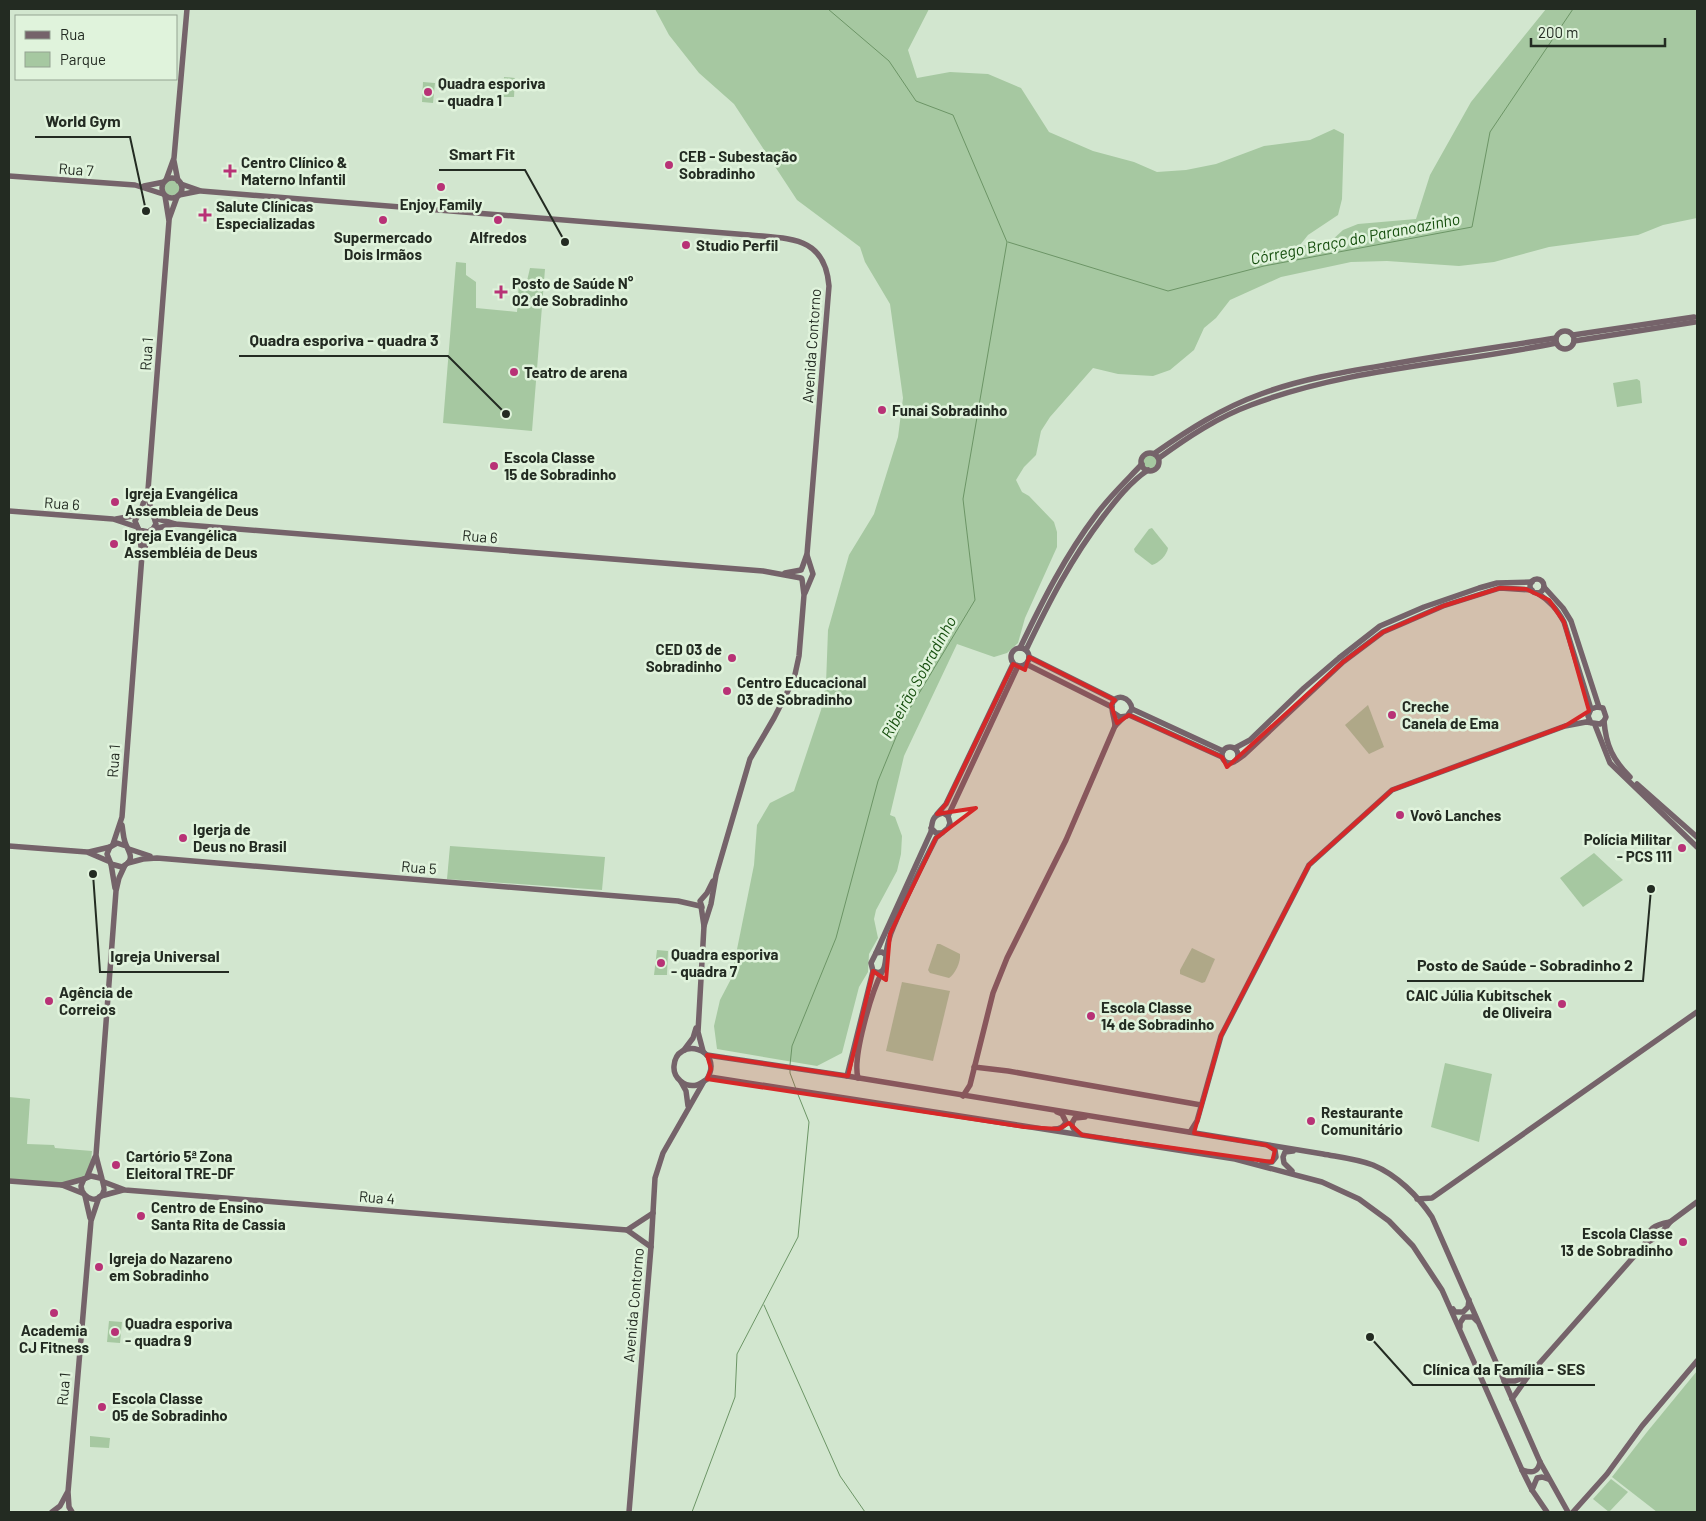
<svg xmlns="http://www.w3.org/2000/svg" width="1706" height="1521" font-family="Barlow,sans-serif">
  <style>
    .green { fill: #a6c8a1 }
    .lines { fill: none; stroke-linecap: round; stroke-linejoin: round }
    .stream { stroke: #6c9566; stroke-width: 1 }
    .secondary { stroke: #75636a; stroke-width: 5.5 }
    .marked { fill: #d62828; fill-opacity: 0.2; stroke: #d62828; stroke-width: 4; stroke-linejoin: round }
    .poi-dot { fill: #b83276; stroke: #e0f3dc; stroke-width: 2 }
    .labels { text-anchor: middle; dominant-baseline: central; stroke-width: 5; stroke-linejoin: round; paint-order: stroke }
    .poi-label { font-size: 15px; font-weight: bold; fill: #232b22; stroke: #e0f3dc; text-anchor: start }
    .street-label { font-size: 15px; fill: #232b22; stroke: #e0f3dc }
    .water-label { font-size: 16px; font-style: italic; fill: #144d0c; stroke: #e0f3dc }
    .leader { fill: none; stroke: #232b22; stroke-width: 2 }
    .callout-dot { fill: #232b22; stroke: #e0f3dc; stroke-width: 2 }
    .callout-label { font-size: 16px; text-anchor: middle; font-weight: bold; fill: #232b22; stroke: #e0f3dc; stroke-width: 5; stroke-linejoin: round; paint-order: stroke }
  </style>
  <rect width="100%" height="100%" fill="#d2e6cf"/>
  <g class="green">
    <polygon points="655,9 929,9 908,50 917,78 950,72 988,74 1021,88 1049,132 1093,151 1134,162 1157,172 1186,170 1216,164 1264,146 1310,140 1334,129 1344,134 1342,199 1338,215 1308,235 1300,245 1316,246 1330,242 1343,230 1358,224 1416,219 1430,175 1471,102 1546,9 1697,9 1697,218 1663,225 1638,235 1549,247 1494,262 1459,266 1387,261 1351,262 1281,277 1230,300 1216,318 1204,328 1194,350 1170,370 1153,376 1118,374 1093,368 1050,417 1041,431 1036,455 1024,467 1016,480 1022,492 1029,496 1054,522 1057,532 1057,547 1025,618 1018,643 1007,653 994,657 957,644 904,756 890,815 895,817 902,836 901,854 897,871 876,910 874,919 878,938 869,954 868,972 859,987 842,1053 817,1066 717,1049 714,1026 720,1000 731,979 754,865 757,825 770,803 794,791 821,710 826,684 828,630 849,555 874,514 898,437 903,398 890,304 865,262 860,247 797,200 734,104 699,73 669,35"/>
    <polygon points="504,77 515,78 514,97 503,97"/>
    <polygon points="423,82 435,83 433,103 422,102"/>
    <circle cx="172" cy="188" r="8"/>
    <polygon points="456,262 466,263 466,275 476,282 476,308 517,312 519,282 527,281 530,268 545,269 532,431 443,423"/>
    <polygon points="1637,379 1640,381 1642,403 1617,407 1613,383"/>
    <circle cx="1150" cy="462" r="7"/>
    <path d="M 1152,528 L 1168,548 C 1167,555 1159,563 1152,565 L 1135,552 L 1134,549 L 1149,529 Z"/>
    <polygon points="1368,705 1384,747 1369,754 1345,725"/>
    <polygon points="450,846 605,857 602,890 447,879"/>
    <polygon points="1594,853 1623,880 1583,907 1560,878"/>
    <path d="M 937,944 L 940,944 L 960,954 C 961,962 955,974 949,978 L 930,973 L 928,970 Z"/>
    <polygon points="1192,948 1215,959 1205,982 1202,983 1180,974 1180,970"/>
    <polygon points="657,950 668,951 667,975 654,975"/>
    <polygon points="902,982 950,991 933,1061 886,1051"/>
    <polygon points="1445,1063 1492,1074 1479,1142 1431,1127"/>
    <path d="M 9,1097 L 30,1099 L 27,1144 L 54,1145 L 55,1148 L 92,1151 C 91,1160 91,1172 84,1177 C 69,1189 27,1181 9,1179 Z"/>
    <polygon points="109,1321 122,1322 120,1343 107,1342"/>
    <polygon points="1697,1371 1697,1512 1657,1512 1612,1477 1647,1432"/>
    <polygon points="90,1436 110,1438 109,1448 90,1447"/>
    <polygon points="1611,1479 1628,1492 1609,1512 1593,1499"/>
  </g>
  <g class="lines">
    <g class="stream">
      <polyline points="1008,242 1168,291 1264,266 1472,227 1490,132 1573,9"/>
      <polyline points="790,1065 792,1046 836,938 878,781 903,720 975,600 963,499 1007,242 953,115 916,101 889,61 828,9"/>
      <polyline points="790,1069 790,1073 796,1089"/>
      <polyline points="764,1305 840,1476 865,1512"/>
      <polyline points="692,1512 735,1397 737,1354 798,1237 809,1122 797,1092"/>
    </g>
    <g class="secondary">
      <polyline points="174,161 178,181"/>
      <polyline points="9,176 135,185 163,194"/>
      <circle cx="172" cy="188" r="10"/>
      <polyline points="166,180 174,158 187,9"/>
      <path d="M 181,184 L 201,191 L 750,235 C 790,239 825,236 829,286 L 807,554 L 802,568"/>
      <polyline points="144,186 164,182"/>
      <polyline points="179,195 199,191"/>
      <polyline points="169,219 177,197"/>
      <circle cx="1565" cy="340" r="9"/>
      <polyline points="1573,335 1694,317"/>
      <polyline points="1574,341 1695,322"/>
      <path d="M 1155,453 C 1188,430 1222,408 1261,394 C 1301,379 1344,372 1386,365 C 1443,355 1499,347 1556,338"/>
      <circle cx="1150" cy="462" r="9"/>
      <path d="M 1159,458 C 1188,437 1218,417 1251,405 C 1348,368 1455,364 1556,343"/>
      <polyline points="9,511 113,519 137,527"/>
      <polyline points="140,513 147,492"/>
      <polyline points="152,514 146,512 138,515 135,521 139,530 148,532 153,529 156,524 149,502 148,490 169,221 165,196"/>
      <polyline points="155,518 175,524 763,571 801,578"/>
      <polyline points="116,519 138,515"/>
      <polyline points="153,529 175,524"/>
      <polyline points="143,553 151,530"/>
      <polyline points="785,573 801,570"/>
      <circle cx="1537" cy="586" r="7"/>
      <polyline points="1544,587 1563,608 1571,621 1599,707"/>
      <polyline points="805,593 813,574 807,555"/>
      <path d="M 1537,593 C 1550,601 1557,609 1564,622 L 1591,709"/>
      <circle cx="1020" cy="657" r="9"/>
      <path d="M 1020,648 C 1042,602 1065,556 1096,515 C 1109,497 1126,481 1142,464"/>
      <path d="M 1026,650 C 1049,602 1071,559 1103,517 C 1116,500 1130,482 1148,470"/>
      <polyline points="1029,657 1115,700"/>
      <polyline points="1026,664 1112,707"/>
      <polyline points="1132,709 1223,751"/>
      <path d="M 1114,713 L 1120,717 L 1127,716 L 1132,709 C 1131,697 1115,692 1112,705 C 1111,710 1115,720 1115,726"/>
      <polyline points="1129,715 1222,757"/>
      <path d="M 1604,721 C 1606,746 1613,760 1630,777"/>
      <polyline points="1595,725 1610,763 1697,847"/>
      <circle cx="1230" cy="755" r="8"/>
      <polyline points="1235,748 1250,740 1304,688 1339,658 1380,626 1424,607 1479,588 1497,583 1532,582"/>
      <polyline points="1237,760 1244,755 1343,662 1383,632 1443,606 1500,588 1532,590"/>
      <polyline points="1637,784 1697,837"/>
      <polyline points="937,814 946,804 1013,664"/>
      <polyline points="948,816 1018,666"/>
      <path d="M 122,825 C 123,830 123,836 125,842 C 128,852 137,859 122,867 L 111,864 L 107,854 L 110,847 L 117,843 L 126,846"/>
      <polyline points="113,844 122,817 142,555 139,530"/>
      <polyline points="9,846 87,852 108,861"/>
      <polyline points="129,849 150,856"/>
      <polyline points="89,852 110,847"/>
      <polyline points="128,863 143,859 157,858 678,901 700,906"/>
      <polyline points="111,864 115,888"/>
      <polyline points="701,906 704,926 698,1032 703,1051"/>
      <polyline points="702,907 700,901 707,893 713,881"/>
      <polyline points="704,926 711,904 716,875 750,759 774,718 794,679 799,656 804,595 802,579"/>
      <path d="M 876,953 L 931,832 C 932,822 932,815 943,813 L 948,816 L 950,823 L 948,828 L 942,833 L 936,833 L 931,828"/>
      <path d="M 886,955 L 882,952 L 876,953 L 871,963 L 873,971 C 885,977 885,964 886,956 C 886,949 889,939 891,933 C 903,902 921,868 936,838 L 942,833"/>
      <polyline points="684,1050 693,1038 696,1028"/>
      <path d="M 707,1055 L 847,1076 L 1323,1154 C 1339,1157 1357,1159 1373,1165 C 1397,1175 1418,1196 1432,1217 L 1540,1462 L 1568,1512"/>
      <polyline points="974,1067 1008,1071 1201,1105"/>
      <polyline points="847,1076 873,971"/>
      <path d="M 858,1078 C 852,1057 872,991 882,972"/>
      <path d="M 707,1079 C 725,1048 676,1036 674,1066 C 673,1078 685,1088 697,1085 C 702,1083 706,1080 710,1077 L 1235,1159 L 1322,1182 L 1359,1199 L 1389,1221 L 1413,1246 L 1442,1290 L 1522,1470 L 1532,1490 L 1547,1512"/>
      <polyline points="681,1082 686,1091 688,1106"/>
      <polyline points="963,1096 970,1085 993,993 1007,958 1066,840 1115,726 1124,717"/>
      <path d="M 1054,1129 C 1060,1129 1064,1127 1066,1122 L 1062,1114 L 1057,1112"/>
      <polyline points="1190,1132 1197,1121 1221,1036 1309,865 1392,790 1565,726 1586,722 1600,724 1604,721 1606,717 1603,708 1597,707 1591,709 1588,716 1591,723"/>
      <path d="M 1080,1134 C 1075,1131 1072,1129 1072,1123 L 1075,1118 L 1085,1117"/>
      <polyline points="1262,1163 1272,1162 1276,1157 1275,1150 1269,1146"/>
      <polyline points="1292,1171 1284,1163 1283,1157 1285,1152 1293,1151"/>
      <polyline points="87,1177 95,1157"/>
      <path d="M 100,1178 L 91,1176 L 84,1179 L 81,1186 C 82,1200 101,1205 104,1190 C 105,1187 97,1162 96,1155 L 116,891 L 119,878 L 125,865"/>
      <polyline points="9,1181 62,1185 82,1193"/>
      <polyline points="104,1182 125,1190 627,1230 651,1247"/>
      <polyline points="62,1185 84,1179"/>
      <polyline points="85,1196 90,1218"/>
      <polyline points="101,1196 123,1190"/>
      <polyline points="1417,1199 1432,1198 1697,1012"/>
      <polyline points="627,1230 653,1213"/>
      <path d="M 1645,1244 C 1649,1228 1653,1225 1670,1222"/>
      <polyline points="1453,1309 1455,1312 1463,1312 1468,1307 1469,1300"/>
      <polyline points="1460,1327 1460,1323 1464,1317 1473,1317 1477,1321"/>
      <polyline points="1504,1381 1515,1381 1527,1376"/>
      <polyline points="1512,1399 1529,1375 1645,1244 1660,1235 1670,1222 1697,1202"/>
      <path d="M 1522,1470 C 1532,1473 1538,1473 1540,1462"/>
      <polyline points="1532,1490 1537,1478 1542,1477 1548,1479"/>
      <polyline points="52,1512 60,1506 67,1493"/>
      <polyline points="72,1512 69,1507 68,1492 91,1221 99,1197"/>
      <polyline points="629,1512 651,1247 655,1178 663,1153 703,1083"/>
      <polyline points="1573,1512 1607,1474 1642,1426 1697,1361"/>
    </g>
  </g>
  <path class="marked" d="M 1500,588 L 1526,589 L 1549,600 L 1564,622 L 1589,711 L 1565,726 L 1392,790 L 1309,865 L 1221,1036 L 1194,1133 L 1266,1145 L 1275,1150 L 1272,1162 L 1082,1135 L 1069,1123 L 1059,1129 L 1024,1127 L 707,1079 L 711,1069 L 707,1055 L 848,1076 L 873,971 L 886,980 L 890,934 L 926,859 L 936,838 L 976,808 L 937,814 L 946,804 L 1013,664 L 1025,670 L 1029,657 L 1115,700 L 1111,705 L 1117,723 L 1129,715 L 1222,757 L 1227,767 L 1343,662 L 1383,632 L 1443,606 Z"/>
  <g class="poi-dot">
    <circle cx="428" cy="92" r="5"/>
    <circle cx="669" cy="165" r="5"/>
    <path d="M227.5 163.5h5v5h5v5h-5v5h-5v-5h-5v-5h5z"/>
    <circle cx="441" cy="187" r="5"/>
    <path d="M202.5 207.5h5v5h5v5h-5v5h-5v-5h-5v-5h5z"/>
    <circle cx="383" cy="220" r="5"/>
    <circle cx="498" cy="220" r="5"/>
    <circle cx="686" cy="245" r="5"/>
    <path d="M498.5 284.5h5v5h5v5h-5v5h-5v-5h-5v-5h5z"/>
    <circle cx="514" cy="372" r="5"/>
    <circle cx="882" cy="410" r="5"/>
    <circle cx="494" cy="466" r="5"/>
    <circle cx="115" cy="502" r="5"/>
    <circle cx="114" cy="544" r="5"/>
    <circle cx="732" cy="658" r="5"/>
    <circle cx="727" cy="691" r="5"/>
    <circle cx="1392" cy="715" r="5"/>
    <circle cx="1400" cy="815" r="5"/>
    <circle cx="183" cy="838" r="5"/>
    <circle cx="1682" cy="848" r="5"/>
    <circle cx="661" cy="963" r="5"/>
    <circle cx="49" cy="1001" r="5"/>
    <circle cx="1562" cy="1004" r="5"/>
    <circle cx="1091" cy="1016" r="5"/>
    <circle cx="1311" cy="1121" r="5"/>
    <circle cx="116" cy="1165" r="5"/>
    <circle cx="141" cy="1216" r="5"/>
    <circle cx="1683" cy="1242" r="5"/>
    <circle cx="99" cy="1267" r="5"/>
    <circle cx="54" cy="1313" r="5"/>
    <circle cx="115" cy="1332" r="5"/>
    <circle cx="102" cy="1407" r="5"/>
  </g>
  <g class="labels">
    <g class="poi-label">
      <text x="438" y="83">Quadra esporiva<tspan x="438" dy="17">- quadra 1</tspan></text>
      <text x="679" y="156">CEB - Subestação<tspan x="679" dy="17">Sobradinho</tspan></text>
      <text x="241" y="162">Centro Clínico &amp;<tspan x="241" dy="17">Materno Infantil</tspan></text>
      <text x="441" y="204" text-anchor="middle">Enjoy Family</text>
      <text x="216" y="206">Salute Clínicas<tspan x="216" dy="17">Especializadas</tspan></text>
      <text x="383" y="237" text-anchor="middle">Supermercado<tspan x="383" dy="17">Dois Irmãos</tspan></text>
      <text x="498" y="237" text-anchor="middle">Alfredos</text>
      <text x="696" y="245">Studio Perfil</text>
      <text x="512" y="283">Posto de Saúde N°<tspan x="512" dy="17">02 de Sobradinho</tspan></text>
      <text x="524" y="372">Teatro de arena</text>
      <text x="892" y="410">Funai Sobradinho</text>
      <text x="504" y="457">Escola Classe<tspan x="504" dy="17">15 de Sobradinho</tspan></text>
      <text x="125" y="493">Igreja Evangélica<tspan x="125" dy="17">Assembleia de Deus</tspan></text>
      <text x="124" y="535">Igreja Evangélica<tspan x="124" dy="17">Assembléia de Deus</tspan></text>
      <text x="722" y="649" text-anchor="end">CED 03 de<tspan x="722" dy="17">Sobradinho</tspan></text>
      <text x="737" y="682">Centro Educacional<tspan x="737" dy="17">03 de Sobradinho</tspan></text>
      <text x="1402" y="706">Creche<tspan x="1402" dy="17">Canela de Ema</tspan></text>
      <text x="1410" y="815">Vovô Lanches</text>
      <text x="193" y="829">Igerja de<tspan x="193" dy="17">Deus no Brasil</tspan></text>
      <text x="1672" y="839" text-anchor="end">Polícia Militar<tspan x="1672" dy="17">- PCS 111</tspan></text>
      <text x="671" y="954">Quadra esporiva<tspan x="671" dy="17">- quadra 7</tspan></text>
      <text x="59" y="992">Agência de<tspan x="59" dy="17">Correios</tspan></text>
      <text x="1552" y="995" text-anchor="end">CAIC Júlia Kubitschek<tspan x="1552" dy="17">de Oliveira</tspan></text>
      <text x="1101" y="1007">Escola Classe<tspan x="1101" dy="17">14 de Sobradinho</tspan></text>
      <text x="1321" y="1112">Restaurante<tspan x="1321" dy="17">Comunitário</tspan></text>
      <text x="126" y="1156">Cartório 5ª Zona<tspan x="126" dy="17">Eleitoral TRE-DF</tspan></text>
      <text x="151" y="1207">Centro de Ensino<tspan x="151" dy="17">Santa Rita de Cassia</tspan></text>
      <text x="1673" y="1233" text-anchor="end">Escola Classe<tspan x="1673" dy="17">13 de Sobradinho</tspan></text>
      <text x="109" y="1258">Igreja do Nazareno<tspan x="109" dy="17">em Sobradinho</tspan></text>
      <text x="125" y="1323">Quadra esporiva<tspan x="125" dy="17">- quadra 9</tspan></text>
      <text x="54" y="1330" text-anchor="middle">Academia<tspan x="54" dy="17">CJ Fitness</tspan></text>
      <text x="112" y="1398">Escola Classe<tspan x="112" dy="17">05 de Sobradinho</tspan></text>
    </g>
    <g class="street-label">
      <text transform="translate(76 169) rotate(4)">Rua 7</text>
      <text transform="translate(811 346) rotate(-86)">Avenida Contorno</text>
      <text transform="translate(146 354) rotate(-86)">Rua 1</text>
      <text transform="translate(62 503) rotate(4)">Rua 6</text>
      <text transform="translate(480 536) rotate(5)">Rua 6</text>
      <text transform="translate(113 761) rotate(-86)">Rua 1</text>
      <text transform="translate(419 867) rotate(5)">Rua 5</text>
      <text transform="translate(377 1197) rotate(5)">Rua 4</text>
      <text transform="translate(633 1305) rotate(-85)">Avenida Contorno</text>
      <text transform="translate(63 1389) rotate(-85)">Rua 1</text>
    </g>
    <g class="water-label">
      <text transform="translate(1355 238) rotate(-11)">Córrego Braço do Paranoazinho</text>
      <text transform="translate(918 677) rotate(-61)">Ribeirão Sobradinho</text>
    </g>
  </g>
  <path class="leader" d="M146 211L130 137H35M565 242L525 170H439M506 414L448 356H239M93 874L100 972H229M1651 889L1643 981H1407M1370 1337L1413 1385H1595"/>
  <g class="callout-dot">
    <circle cx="146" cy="211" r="5"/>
    <circle cx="565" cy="242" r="5"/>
    <circle cx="506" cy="414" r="5"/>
    <circle cx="93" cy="874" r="5"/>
    <circle cx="1651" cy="889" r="5"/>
    <circle cx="1370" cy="1337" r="5"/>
  </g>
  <g class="callout-label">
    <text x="83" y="127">World Gym</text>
    <text x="482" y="160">Smart Fit</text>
    <text x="344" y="346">Quadra esporiva - quadra 3</text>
    <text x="165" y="962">Igreja Universal</text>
    <text x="1525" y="971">Posto de Saúde - Sobradinho 2</text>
    <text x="1504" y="1375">Clínica da Família - SES</text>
  </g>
  <rect width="1706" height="1521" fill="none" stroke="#232b22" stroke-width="20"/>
  <rect x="15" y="15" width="162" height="65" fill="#e0f3dc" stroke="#94a392"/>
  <rect x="25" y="31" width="25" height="8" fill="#75636a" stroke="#94a392"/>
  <text x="60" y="40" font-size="15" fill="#232b22">Rua</text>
  <rect x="25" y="52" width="25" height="15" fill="#a6c8a1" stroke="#94a392"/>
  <text x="60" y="65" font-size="15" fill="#232b22">Parque</text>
  <path d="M1531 38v8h134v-8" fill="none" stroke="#232b22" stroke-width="2.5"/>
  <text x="1538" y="38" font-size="15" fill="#232b22" stroke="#e0f3dc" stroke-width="4" paint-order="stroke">200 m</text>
</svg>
